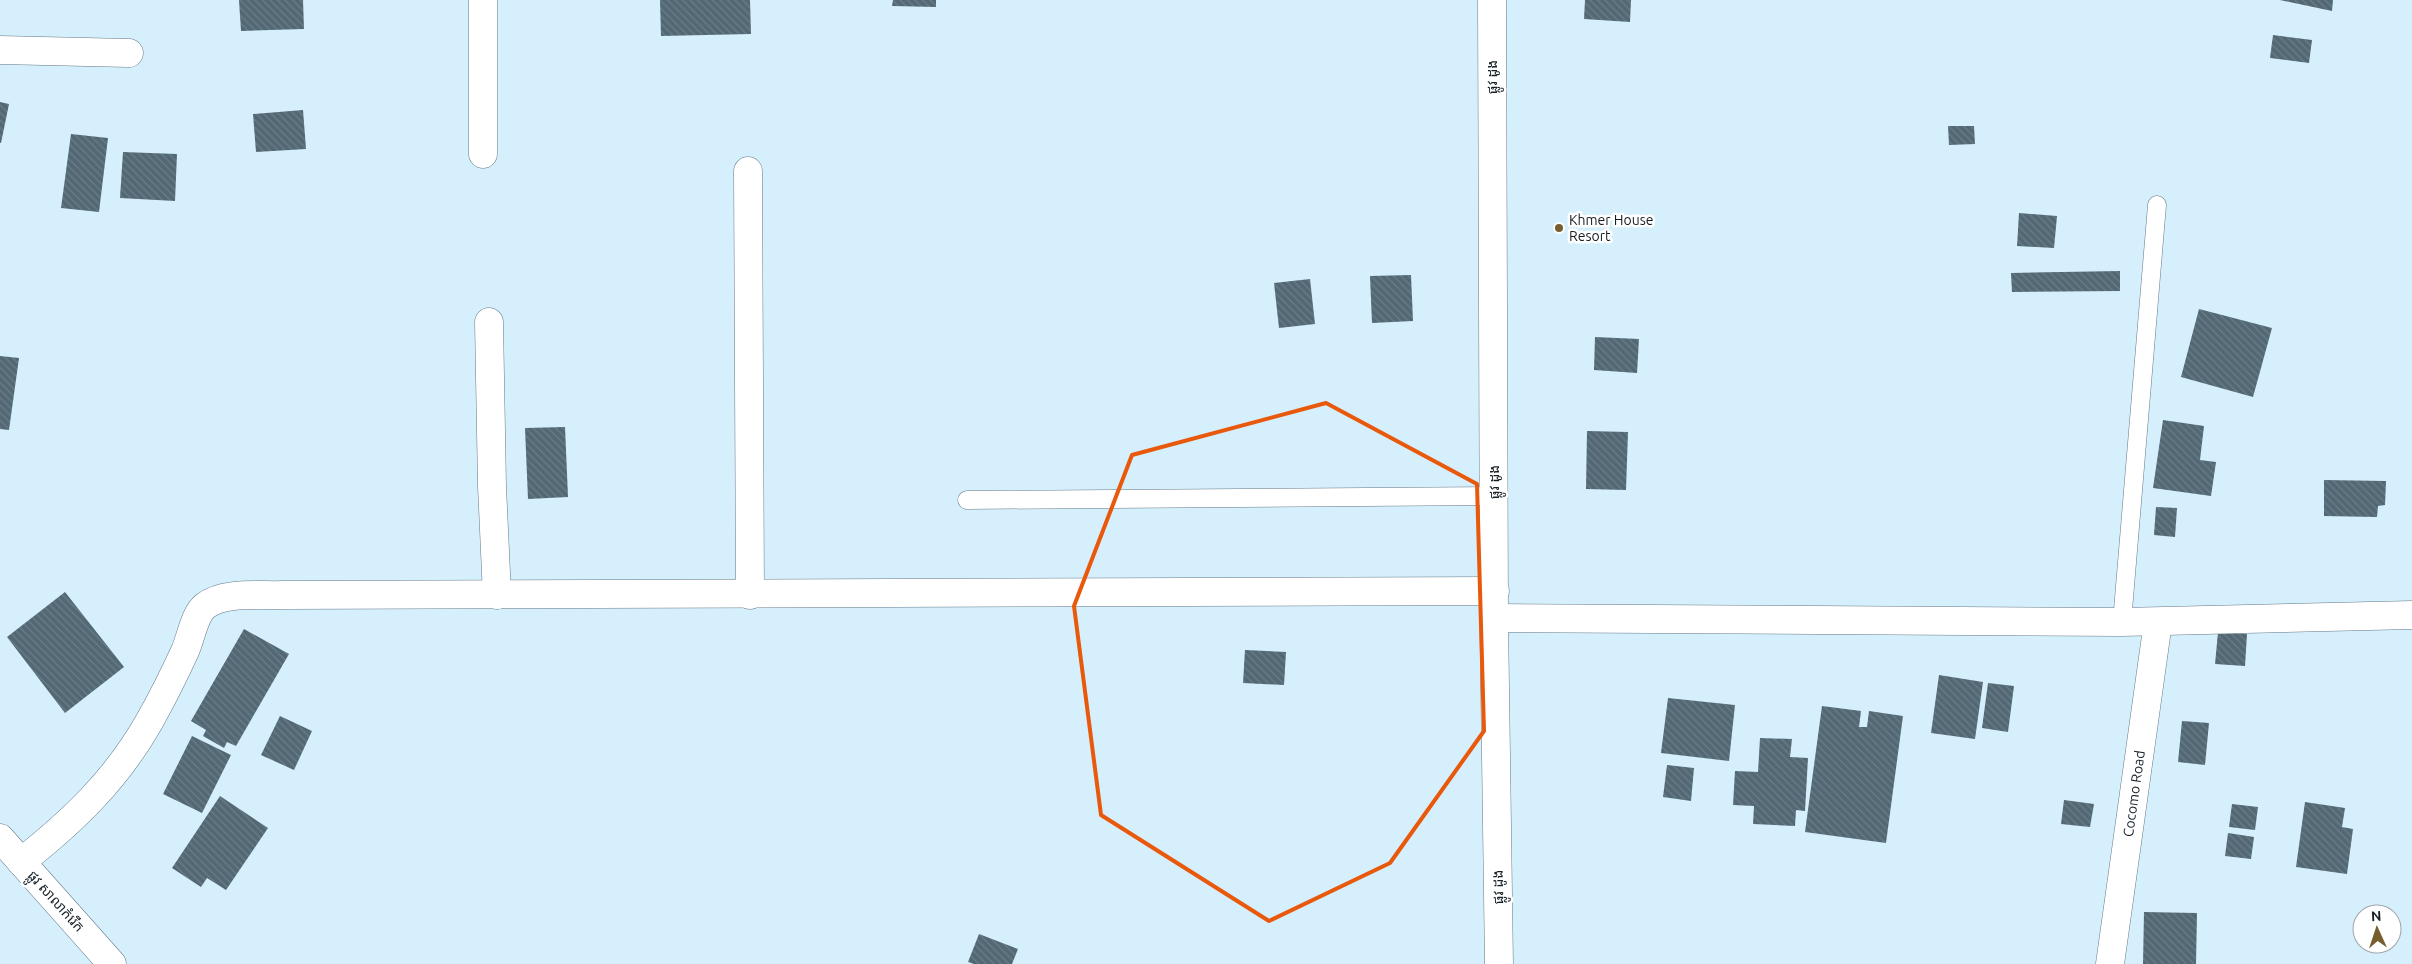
<svg xmlns="http://www.w3.org/2000/svg" width="2412" height="964" font-family="Ubuntu,'Noto Sans Khmer',sans-serif">
  <style>
    .building { fill: url(#building-back-hatch) }
    .lines { fill: none; stroke-linecap: round; stroke-linejoin: round }
    .service-casing { stroke: #647a87; stroke-width: 19 }
    .minor-casing { stroke: #647a87; stroke-width: 29 }
    .tertiary-casing { stroke: #647a87; stroke-width: 29 }
    .service { stroke: #fff; stroke-width: 18 }
    .minor { stroke: #fff; stroke-width: 28 }
    .tertiary { stroke: #fff; stroke-width: 28 }
    .marked { fill: none; stroke: #e8590c; stroke-width: 4; stroke-linejoin: round }
    .poi-dot { fill: #765e2f; stroke: #fff; stroke-width: 2 }
    .labels { text-anchor: middle; dominant-baseline: central; stroke-width: 5; stroke-linejoin: round; paint-order: stroke }
    .street-label { font-size: 14px; fill: #161f24; stroke: #fff }
    .poi-label { font-size: 14px; fill: #161f24; stroke: #fff; text-anchor: start }
  </style>
  <defs>
    <pattern id="building-back-hatch" width="6" height="6" patternUnits="userSpaceOnUse" patternTransform="scale(1.25)"><rect width="6" height="6" fill="#526874"/><path d="M-1 5l2 2M0 0l6 6M5-1l2 2" fill="none" stroke="#6c7d86"/></pattern>
  </defs>
  <rect width="100%" height="100%" fill="#d6effd"/>
  <g class="building">
    <polygon points="239,0 303,0 304,29 241,31"/>
    <polygon points="660,0 750,0 751,34 661,36"/>
    <polygon points="893,0 936,0 936,7 892,6"/>
    <polygon points="1585,0 1631,0 1630,22 1584,19"/>
    <polygon points="2280,0 2333,0 2332,11"/>
    <polygon points="2273,35 2312,40 2309,63 2270,58"/>
    <polygon points="0,102 9,104 1,143 0,143"/>
    <polygon points="303,110 306,149 256,152 253,114"/>
    <polygon points="1948,126 1974,126 1975,144 1949,145"/>
    <polygon points="71,134 108,138 99,212 61,208"/>
    <polygon points="123,152 177,154 175,201 120,198"/>
    <polygon points="2019,213 2057,216 2054,248 2017,246"/>
    <polygon points="2120,271 2120,291 2012,292 2011,273"/>
    <polygon points="1411,275 1413,321 1372,323 1370,276"/>
    <polygon points="1310,279 1315,324 1279,328 1274,283"/>
    <polygon points="2199,309 2272,328 2253,397 2181,377"/>
    <polygon points="1595,337 1639,339 1637,373 1594,370"/>
    <polygon points="0,356 19,358 9,430 0,429"/>
    <polygon points="2163,420 2204,426 2200,460 2216,462 2211,496 2153,488"/>
    <polygon points="565,427 568,497 528,499 525,428"/>
    <polygon points="1587,431 1628,432 1626,490 1586,489"/>
    <polygon points="2324,480 2386,481 2385,505 2378,506 2377,517 2324,516"/>
    <polygon points="2156,507 2177,508 2175,537 2154,535"/>
    <polygon points="65,592 124,667 65,713 7,637"/>
    <polygon points="244,629 289,654 236,746 227,742 224,748 203,736 206,730 191,721"/>
    <polygon points="2218,632 2247,634 2245,666 2215,664"/>
    <polygon points="1245,650 1286,652 1284,685 1243,683"/>
    <polygon points="1939,675 1983,682 1975,739 1931,733"/>
    <polygon points="1988,683 2014,686 2008,732 1982,728"/>
    <polygon points="1668,698 1735,705 1729,761 1661,753"/>
    <polygon points="1822,706 1861,711 1859,727 1867,727 1869,711 1903,716 1886,843 1805,832"/>
    <polygon points="280,716 312,731 294,770 261,755"/>
    <polygon points="2182,721 2209,723 2205,765 2178,762"/>
    <polygon points="192,736 231,755 202,813 163,794"/>
    <polygon points="1760,738 1792,739 1790,757 1808,758 1805,811 1796,810 1795,826 1753,824 1754,806 1733,805 1735,771 1758,772"/>
    <polygon points="1667,765 1694,768 1691,801 1663,797"/>
    <polygon points="220,796 268,828 226,890 207,878 201,887 172,868"/>
    <polygon points="2064,800 2094,804 2090,827 2061,824"/>
    <polygon points="2305,802 2345,808 2342,827 2353,829 2347,874 2296,867"/>
    <polygon points="2232,804 2258,807 2255,830 2229,827"/>
    <polygon points="2228,833 2254,837 2251,859 2225,856"/>
    <polygon points="2144,912 2197,913 2196,964 2143,964"/>
    <polygon points="979,934 1018,949 1012,964 974,964 968,962"/>
  </g>
  <g class="lines">
    <g class="service-casing">
      <g id="service">
        <polyline points="967,500 1494,496"/>
        <polyline points="2122,622 2157,205"/>
      </g>
    </g>
    <g class="minor-casing">
      <g id="minor">
        <polyline points="1492,0 1494,618 1499,964"/>
        <polyline points="0,50 129,53"/>
        <polyline points="483,154 483,0"/>
        <polyline points="748,171 750,595"/>
        <polyline points="489,322 492,486 497,595"/>
        <polyline points="1494,618 2122,622 2412,615"/>
        <path d="M 21,862 C 73,821 116,780 149,722 C 162,699 174,675 185,651 C 191,638 194,615 205,606 C 224,591 261,596 283,595 L 1495,591"/>
        <path id="s1" d="M 2110,964 L 2158,622"/>
      </g>
    </g>
    <g class="tertiary-casing">
      <polyline id="tertiary" points="0,838 112,964"/>
    </g>
    <use href="#service" class="service"/>
    <use href="#minor" class="minor"/>
    <use href="#tertiary" class="tertiary"/>
  </g>
  <path class="marked" d="M 1326,403 L 1477,484 L 1484,731 L 1390,863 L 1269,921 L 1101,815 L 1074,606 L 1132,455 Z"/>
  <circle class="poi-dot" cx="1559" cy="228" r="5"/>
  <g class="labels">
    <g class="street-label">
      <text transform="translate(1492 77) rotate(-90)">ផ្លូវ ដូង</text>
      <text transform="translate(1494 482) rotate(-90)">ផ្លូវ ដូង</text>
      <text stroke="none"><textPath href="#s1" startOffset="172">Cocomo Road</textPath></text>
      <text transform="translate(1498 887) rotate(-91)">ផ្លូវ ដូង</text>
      <text transform="translate(56 901) rotate(48)">ផ្លូវ សាលាកំរើក</text>
    </g>
    <g class="poi-label">
      <text x="1569" y="220">Khmer House<tspan x="1569" dy="16">Resort</tspan></text>
    </g>
  </g>
  <g transform="translate(2377 929) rotate(357)"><circle r="24" fill="#ffffff" stroke="#a2a5a7"/>
  <path d="M0-4L9 19L0 12L-9 19Z" fill="#765e2f"/>
  <text y="-8" font-size="14" font-weight="bold" text-anchor="middle" fill="#161f24">N</text>
  </g>
</svg>
